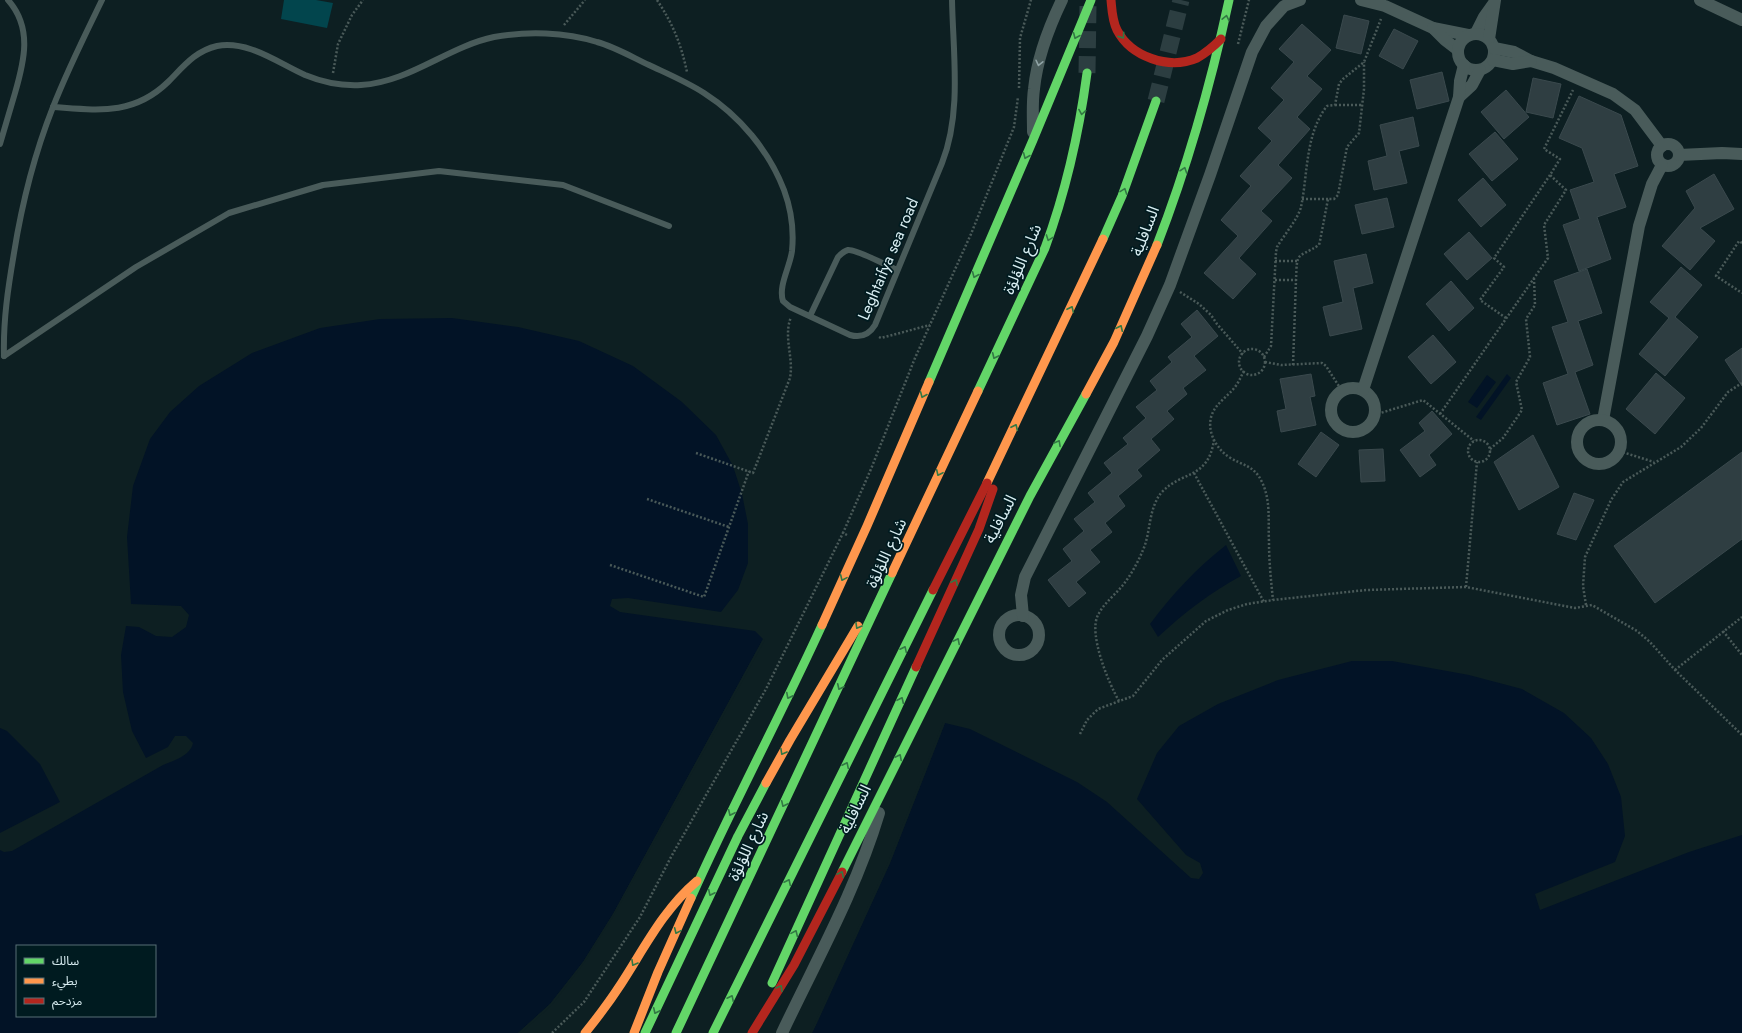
<svg xmlns="http://www.w3.org/2000/svg" width="1742" height="1033" font-family="Jost,'Noto Sans Arabic',sans-serif">
  <style>
    .green { fill: #02454d }
    .water { fill: #021326; fill-rule: evenodd }
    .pier { fill: #0d1f22 }
    .building { fill: #2f3e42; stroke: #3a494d }
    .lines { fill: none; stroke-linecap: round; stroke-linejoin: round }
    .secondary-tunnel { stroke: #2c3e41; stroke-width: 17; stroke-dasharray: 17 8; stroke-linecap: butt }
    .path { stroke: #4a5a59; stroke-width: 2.5; stroke-dasharray: 2 2; stroke-linecap: butt }
    .lane { stroke: #495b5a; stroke-width: 6 }
    .street { stroke: #495b5a; stroke-width: 12 }
    .fast { stroke: #63d668; stroke-width: 9 }
    .slow { stroke: #ff974d; stroke-width: 9 }
    .jam { stroke: #b3261e; stroke-width: 9 }
    .oneway { stroke: #327844 }
    .oneway2 { stroke: #91a4a6 }
    .labels { text-anchor: middle; dominant-baseline: central; stroke-width: 3.5; stroke-linejoin: round; paint-order: stroke }
    .street-label { font-size: 16px; fill: #d9eef2; stroke: #001b20 }
  </style>
  <rect width="100%" height="100%" fill="#0d1f22"/>
  <polygon class="green" points="284,0 316,0 333,3 327,28 281,19"/>
  <g class="water">
    <path d="M 452,318 L 518,327 L 579,341 L 633,366 L 682,402 L 716,435 L 733,466 L 742,494 L 748,524 L 748,563 L 738,590 L 721,612 L 628,598 L 612,599 L 610,606 L 620,612 L 755,631 L 763,639 L 613,914 L 583,962 L 550,1004 L 518,1033 L 0,1033 L 0,850 L 4,852 L 12,851 L 163,765 C 175,760 190,756 193,743 L 186,736 L 175,736 L 168,747 L 146,758 L 132,731 L 123,692 L 121,655 L 126,626 L 139,627 L 156,636 L 172,637 L 186,627 L 189,615 L 181,606 L 131,604 L 127,537 L 133,486 L 150,439 L 170,412 L 199,386 L 252,353 L 320,328 L 380,319 ZM 17,946 L 155,946 L 155,1016 L 17,1016 Z"/>
    <polygon points="1507,374 1511,378 1481,420 1476,417"/>
    <polygon points="1487,375 1496,382 1477,408 1468,402"/>
    <path d="M 1226,545 L 1241,576 C 1211,592 1184,613 1158,637 L 1150,624 C 1173,593 1196,569 1226,545 Z"/>
    <polygon points="1352,661 1392,661 1469,675 1522,689 1564,713 1591,738 1608,764 1621,797 1625,836 1615,862 1535,894 1540,910 1689,852 1742,835 1742,1033 812,1033 890,863 945,723 970,729 1077,782 1107,802 1191,878 1199,879 1203,873 1200,863 1186,855 1137,799 1157,753 1179,726 1218,704 1278,680"/>
    <polygon points="0,728 7,731 40,764 60,802 0,833"/>
  </g>
  <g class="pier">
    <polygon points="763,639 765,640 614,915 584,963 552,1005 521,1033 518,1033 550,1004 583,962 613,914"/>
    <polygon points="943,722 945,723 890,863 817,1023 812,1033 810,1033 888,862"/>
  </g>
  <g class="building">
    <polygon points="1344,15 1369,21 1361,54 1336,48"/>
    <polygon points="1302,24 1331,50 1307,76 1322,89 1297,117 1310,129 1278,165 1292,178 1261,211 1272,221 1239,258 1256,274 1233,299 1204,273 1238,236 1221,220 1251,186 1240,176 1272,141 1258,128 1284,100 1271,88 1294,62 1279,49"/>
    <polygon points="1394,29 1418,41 1403,69 1379,56"/>
    <polygon points="1442,72 1449,101 1417,109 1410,80"/>
    <polygon points="1533,78 1561,84 1553,118 1526,112"/>
    <polygon points="1506,90 1529,117 1504,139 1481,112"/>
    <polygon points="1579,96 1621,115 1638,166 1614,174 1626,207 1597,217 1611,259 1579,271 1563,225 1580,219 1570,190 1594,182 1582,148 1559,138"/>
    <polygon points="1413,117 1419,146 1399,151 1407,183 1374,190 1368,161 1387,156 1380,125"/>
    <polygon points="1495,132 1518,159 1492,181 1469,154"/>
    <polygon points="1714,174 1734,209 1700,228 1715,241 1690,270 1662,246 1695,208 1686,191"/>
    <polygon points="1483,178 1506,205 1481,227 1458,200"/>
    <polygon points="1387,198 1394,227 1362,234 1355,205"/>
    <polygon points="1469,232 1492,258 1467,280 1444,254"/>
    <polygon points="1366,254 1373,283 1353,288 1362,329 1330,336 1323,307 1343,302 1334,261"/>
    <polygon points="1681,267 1702,285 1675,317 1698,337 1665,376 1639,354 1669,318 1650,302"/>
    <polygon points="1587,269 1602,313 1578,321 1593,365 1575,372 1590,414 1557,425 1543,383 1568,374 1552,327 1568,322 1554,281"/>
    <polygon points="1451,281 1474,308 1449,331 1426,304"/>
    <polygon points="1197,310 1218,336 1194,356 1206,370 1183,388 1187,394 1167,411 1174,419 1151,439 1160,450 1137,470 1142,476 1118,496 1125,506 1105,523 1112,532 1090,550 1100,562 1076,582 1086,593 1069,607 1048,580 1072,561 1063,549 1084,531 1074,519 1095,502 1088,493 1112,473 1104,463 1128,444 1123,438 1146,418 1136,407 1157,390 1150,381 1172,362 1168,357 1192,337 1181,324"/>
    <polygon points="1433,335 1456,362 1431,384 1408,357"/>
    <polygon points="1742,348 1742,386 1725,360"/>
    <polygon points="1656,373 1685,398 1655,434 1626,409"/>
    <polygon points="1311,374 1315,396 1310,397 1316,425 1281,432 1277,411 1286,409 1280,379"/>
    <polygon points="1432,411 1452,434 1429,455 1436,465 1420,477 1400,450 1425,431 1419,423"/>
    <polygon points="1321,432 1339,445 1316,477 1298,464"/>
    <polygon points="1533,435 1559,487 1519,510 1494,462"/>
    <polygon points="1383,449 1385,481 1361,482 1359,450"/>
    <polygon points="1742,452 1742,539 1655,603 1614,546"/>
    <polygon points="1574,493 1594,500 1576,540 1557,534"/>
  </g>
  <g class="lines">
    <g class="secondary-tunnel">
      <polyline points="1087,73 1088,6"/>
      <polyline points="1156,101 1181,0"/>
    </g>
    <g class="path">
      <path d="M 657,0 C 673,24 681,44 687,72"/>
      <polyline points="564,25 585,0"/>
      <polyline points="1238,44 1249,0"/>
      <polyline points="333,73 338,44 352,15 363,0"/>
      <polyline points="1019,88 1020,38 1031,0"/>
      <polyline points="1335,105 1363,105"/>
      <polyline points="1302,199 1328,199"/>
      <polyline points="1742,243 1739,241 1716,276 1742,293"/>
      <polyline points="1275,261 1297,261"/>
      <path d="M 1275,280 L 1296,280 C 1297,250 1297,259 1319,245 L 1320,241 L 1328,199 L 1334,199 L 1338,195 L 1347,147 L 1359,133 L 1364,89 L 1364,62"/>
      <polyline points="1180,292 1199,304 1211,315 1217,324 1243,354"/>
      <polyline points="1506,318 1480,300 1504,267 1494,258 1550,175"/>
      <polyline points="879,337 881,338 930,325"/>
      <circle cx="1252" cy="362" r="13"/>
      <path d="M 1264,357 L 1271,346 L 1276,252 L 1277,247 C 1284,235 1298,219 1301,207 C 1308,174 1305,134 1327,106 L 1335,105 L 1339,84 L 1343,79 L 1364,62 L 1381,19"/>
      <polyline points="1265,362 1281,365 1322,363 1326,366 1342,391"/>
      <polyline points="1293,365 1296,280"/>
      <path d="M 1244,371 C 1241,376 1239,382 1235,387 C 1228,396 1218,402 1213,412 C 1205,428 1215,448 1229,457 C 1243,466 1254,465 1262,482 C 1271,501 1268,521 1269,542 C 1269,561 1271,581 1273,600"/>
      <polyline points="1440,414 1548,258 1544,225 1566,190 1550,175 1560,159 1544,149 1573,90"/>
      <polyline points="1374,415 1423,400 1474,441"/>
      <circle cx="1479" cy="451" r="11"/>
      <polyline points="1490,449 1503,438 1522,410 1516,382 1530,357 1526,319 1535,305 1534,279"/>
      <polyline points="1619,451 1654,462"/>
      <path d="M 696,453 L 753,473 L 790,378 C 794,358 783,337 791,317"/>
      <polyline points="1194,473 1264,602"/>
      <polyline points="647,499 729,527"/>
      <polyline points="847,535 843,533 871,469 915,358 971,234 1014,127 1018,97"/>
      <polyline points="610,565 704,597 749,471"/>
      <polyline points="1466,587 1477,462"/>
      <polyline points="1586,605 1583,586 1585,557 1611,500 1623,482 1681,447 1701,428 1728,392 1742,383"/>
      <polyline points="1723,631 1742,655"/>
      <polyline points="1675,670 1742,617"/>
      <path d="M 1119,701 C 1109,684 1088,634 1098,615 C 1104,603 1115,595 1123,585 C 1131,575 1138,562 1143,550 C 1151,532 1148,510 1161,493 C 1182,470 1208,480 1214,440"/>
      <polyline points="1080,734 1087,720 1098,709 1133,696 1162,660 1206,621 1228,610 1247,604 1273,600 1366,590 1466,587 1575,608 1592,605 1637,631 1650,642 1675,670 1742,735"/>
      <polyline points="552,1033 584,1002 640,917 671,857 766,689 843,533"/>
    </g>
    <g class="lane">
      <path d="M 53,107 C 97,110 133,116 168,82 C 183,67 195,51 217,46 C 248,40 278,63 305,75 C 322,82 343,86 361,85 C 410,82 447,47 494,37 C 527,31 565,32 597,42 C 615,47 632,57 649,65 C 668,74 687,82 704,93 C 740,116 769,151 784,190 C 791,209 794,231 792,251 C 790,267 778,286 783,301 L 790,307 L 850,335 C 861,338 869,335 875,325 L 942,163 C 962,113 953,53 952,0"/>
      <path d="M 0,144 C 5,127 10,110 15,93 C 24,62 33,28 8,0"/>
      <path d="M 810,316 L 838,257 C 841,254 844,251 848,250 C 856,249 888,266 897,270"/>
      <polyline points="4,356 136,267 229,213 323,185 439,171 563,185 669,226"/>
      <path d="M 4,356 C 3,321 8,288 14,253 C 22,203 34,155 53,107 C 67,71 85,35 102,0"/>
    </g>
    <g class="street">
      <polyline points="1361,0 1385,6 1433,28 1468,35"/>
      <polyline points="1700,0 1742,20"/>
      <polyline points="1433,28 1445,40 1458,50"/>
      <polyline points="1476,33 1484,17 1494,3"/>
      <circle cx="1476" cy="52" r="18"/>
      <polyline points="1489,39 1495,0"/>
      <polyline points="1494,48 1514,52 1531,61 1554,68 1613,94 1635,110 1662,146"/>
      <polyline points="1493,60 1513,64 1531,61"/>
      <polyline points="1459,97 1472,85 1480,70"/>
      <path d="M 1033,132 C 1033,118 1032,103 1034,89 C 1037,59 1049,27 1062,0"/>
      <circle cx="1668" cy="155" r="11"/>
      <polyline points="1679,155 1722,153 1742,154"/>
      <circle cx="1353" cy="410" r="22"/>
      <polyline points="1363,390 1459,97 1460,81 1464,65"/>
      <polyline points="1603,420 1639,226 1652,184 1662,165"/>
      <circle cx="1599" cy="442" r="22"/>
      <circle cx="1019" cy="635" r="20"/>
      <polyline points="1023,616 1021,595 1025,577 1147,336 1170,285 1210,175 1252,52 1266,26 1284,6 1300,0"/>
      <path d="M 782,1033 C 816,961 856,890 879,813"/>
    </g>
    <g class="fast">
      <polyline points="1103,239 1122,196 1156,101"/>
      <path d="M 1157,245 C 1188,165 1211,83 1229,0"/>
      <polyline points="929,382 1033,140 1091,0"/>
      <path d="M 978,391 L 1045,248 C 1066,191 1079,133 1087,73"/>
      <polyline points="842,872 1030,496 1086,394"/>
      <path d="M 691,898 C 732,806 780,717 822,625"/>
      <polyline points="772,983 916,667"/>
      <polyline points="645,1033 738,836 766,783"/>
      <polyline points="676,1033 892,573"/>
      <polyline points="713,1033 933,590"/>
    </g>
    <g class="slow">
      <polyline points="1086,394 1114,342 1157,245"/>
      <polyline points="987,483 1103,239"/>
      <polyline points="892,573 978,391"/>
      <polyline points="822,625 867,526 929,382"/>
      <polyline points="766,783 790,740 858,626"/>
      <path d="M 585,1033 C 598,1017 610,1001 621,984 C 645,947 663,910 697,881"/>
      <polyline points="634,1033 658,972 691,898"/>
    </g>
    <g class="jam">
      <path d="M 1111,0 C 1112,10 1112,20 1117,30 C 1131,57 1169,70 1197,58 C 1206,53 1214,46 1221,39"/>
      <polyline points="933,590 987,483"/>
      <polyline points="916,667 979,529 993,489"/>
      <polyline points="752,1033 794,965 842,872"/>
    </g>
  </g>
  <defs><path id="oneway-chevron" d="M-2-3.5L2.5 0L-2 3.5" fill="none" stroke-width="1.6" stroke-linecap="round" stroke-linejoin="round"/></defs>
  <g class="oneway">
    <use href="#oneway-chevron" transform="translate(1226 18) rotate(-78)"/>
    <use href="#oneway-chevron" transform="translate(1076 36) rotate(113)"/>
    <use href="#oneway-chevron" transform="translate(1122 36) rotate(55)"/>
    <use href="#oneway-chevron" transform="translate(1082 112) rotate(99)"/>
    <use href="#oneway-chevron" transform="translate(1026 156) rotate(113)"/>
    <use href="#oneway-chevron" transform="translate(1184 170) rotate(-71)"/>
    <use href="#oneway-chevron" transform="translate(1124 191) rotate(-70)"/>
    <use href="#oneway-chevron" transform="translate(1049 238) rotate(110)"/>
    <use href="#oneway-chevron" transform="translate(975 275) rotate(113)"/>
    <use href="#oneway-chevron" transform="translate(1071 309) rotate(-65)"/>
    <use href="#oneway-chevron" transform="translate(1120 328) rotate(-65)"/>
    <use href="#oneway-chevron" transform="translate(995 356) rotate(115)"/>
    <use href="#oneway-chevron" transform="translate(923 395) rotate(113)"/>
    <use href="#oneway-chevron" transform="translate(1015 427) rotate(-65)"/>
    <use href="#oneway-chevron" transform="translate(1058 443) rotate(-61)"/>
    <use href="#oneway-chevron" transform="translate(939 473) rotate(115)"/>
    <use href="#oneway-chevron" transform="translate(843 578) rotate(114)"/>
    <use href="#oneway-chevron" transform="translate(955 582) rotate(-65)"/>
    <use href="#oneway-chevron" transform="translate(858 626) rotate(120)"/>
    <use href="#oneway-chevron" transform="translate(957 641) rotate(-63)"/>
    <use href="#oneway-chevron" transform="translate(904 649) rotate(-64)"/>
    <use href="#oneway-chevron" transform="translate(840 687) rotate(115)"/>
    <use href="#oneway-chevron" transform="translate(789 696) rotate(117)"/>
    <use href="#oneway-chevron" transform="translate(901 700) rotate(-65)"/>
    <use href="#oneway-chevron" transform="translate(783 752) rotate(119)"/>
    <use href="#oneway-chevron" transform="translate(899 757) rotate(-63)"/>
    <use href="#oneway-chevron" transform="translate(846 765) rotate(-64)"/>
    <use href="#oneway-chevron" transform="translate(784 804) rotate(115)"/>
    <use href="#oneway-chevron" transform="translate(731 813) rotate(115)"/>
    <use href="#oneway-chevron" transform="translate(841 874) rotate(-64)"/>
    <use href="#oneway-chevron" transform="translate(788 882) rotate(-64)"/>
    <use href="#oneway-chevron" transform="translate(711 893) rotate(116)"/>
    <use href="#oneway-chevron" transform="translate(677 931) rotate(114)"/>
    <use href="#oneway-chevron" transform="translate(795 933) rotate(-66)"/>
    <use href="#oneway-chevron" transform="translate(634 963) rotate(120)"/>
    <use href="#oneway-chevron" transform="translate(780 988) rotate(-59)"/>
    <use href="#oneway-chevron" transform="translate(731 998) rotate(-64)"/>
    <use href="#oneway-chevron" transform="translate(656 1011) rotate(115)"/>
  </g>
  <use class="oneway2" href="#oneway-chevron" transform="translate(1039 63) rotate(103)"/>
  <g class="labels">
    <g class="street-label">
      <text transform="translate(1145 231) rotate(-69)">السافلية</text>
      <text transform="translate(888 259) rotate(-67)">Leghtaifya sea road</text>
      <text transform="translate(1022 259) rotate(-67)">شارع اللؤلؤة</text>
      <text transform="translate(1000 519) rotate(-63)">السافلية</text>
      <text transform="translate(886 553) rotate(-65)">شارع اللؤلؤة</text>
      <text transform="translate(855 809) rotate(-64)">السافلية</text>
      <text transform="translate(748 846) rotate(-65)">شارع اللؤلؤة</text>
    </g>
  </g>
  <rect x="16" y="945" width="140" height="72" fill="#001b20" stroke="#576f74"/>
  <rect x="24" y="958" width="20" height="6" fill="#63d668" stroke="#576f74"/>
  <text x="52" y="965" font-size="12" fill="#d9eef2">سالك</text>
  <rect x="24" y="978" width="20" height="6" fill="#ff974d" stroke="#576f74"/>
  <text x="52" y="985" font-size="12" fill="#d9eef2">بطيء</text>
  <rect x="24" y="998" width="20" height="6" fill="#b3261e" stroke="#576f74"/>
  <text x="52" y="1005" font-size="12" fill="#d9eef2">مزدحم</text>
</svg>
